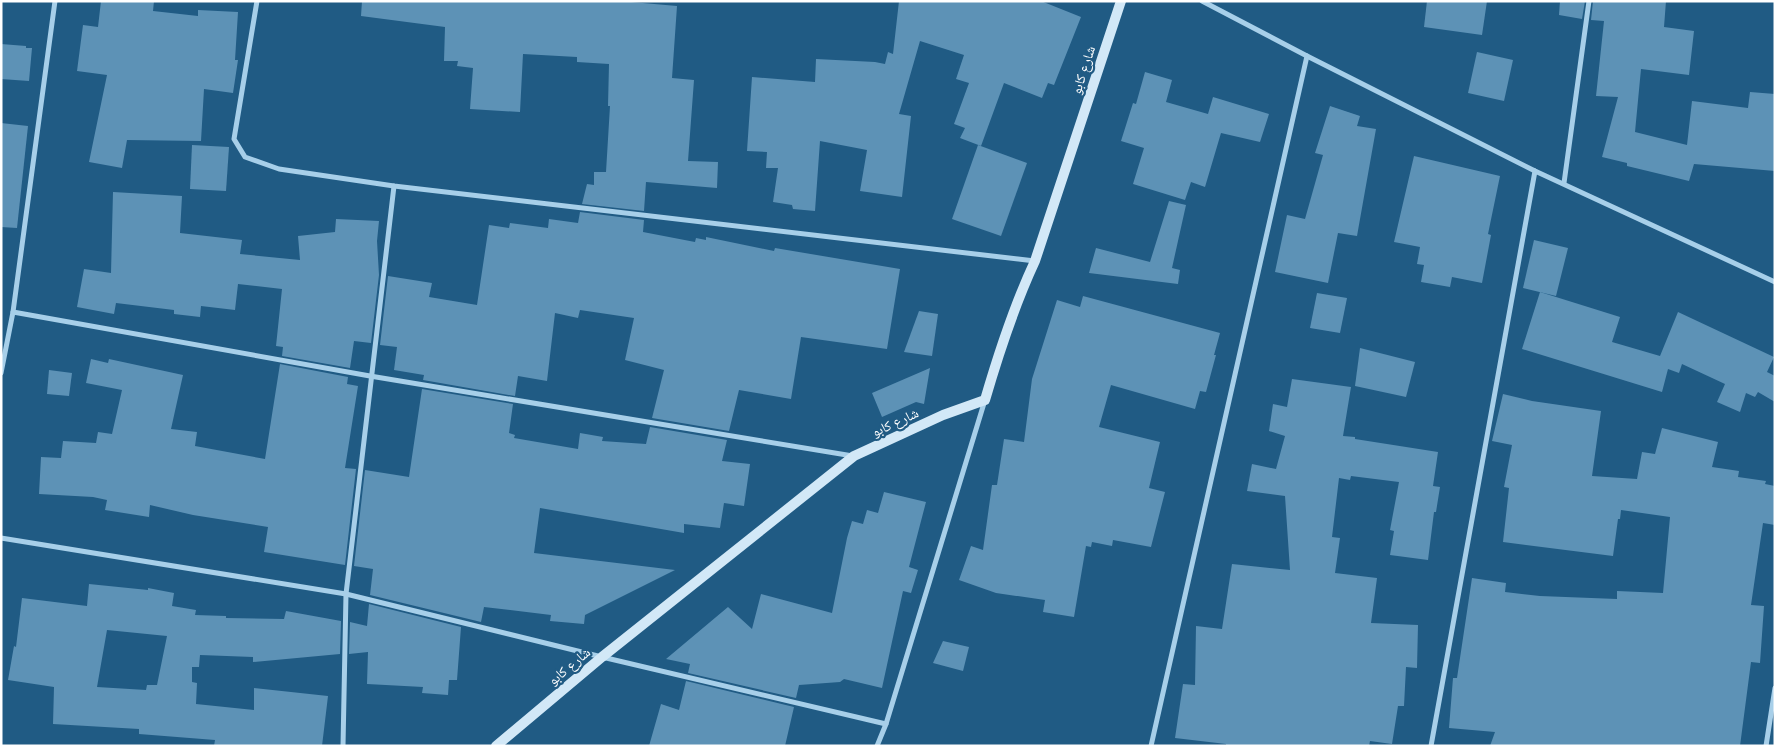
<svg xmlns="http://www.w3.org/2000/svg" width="1776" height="747" font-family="Roboto,'Noto Naskh Arabic',sans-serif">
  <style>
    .building { fill: #5d92b6; fill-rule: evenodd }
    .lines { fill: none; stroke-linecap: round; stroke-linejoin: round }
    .street { stroke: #a7cfe9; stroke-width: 5 }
    .secondary { stroke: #d2e8f7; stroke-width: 10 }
    .labels { text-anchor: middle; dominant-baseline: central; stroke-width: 4.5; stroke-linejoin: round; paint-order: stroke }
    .street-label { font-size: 14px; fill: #fff; stroke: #205b84 }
  </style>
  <rect width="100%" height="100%" fill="#205b84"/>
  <g class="building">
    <polygon points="101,1 154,1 153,11 198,16 198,10 238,12 235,60 238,60 233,93 204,89 201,141 127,140 122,168 89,162 107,75 77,71 83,25 98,27"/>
    <polygon points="362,1 620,1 677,6 672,78 694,80 688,161 718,162 717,188 646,182 644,211 582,204 587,184 594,185 594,172 606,172 610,106 608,106 609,64 577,62 577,57 523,54 520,112 470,109 473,68 457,66 458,61 444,61 445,27 361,16"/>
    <polygon points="899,1 1041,1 1081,17 1054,85 1048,83 1042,98 1004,83 981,146 960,138 965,128 954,124 969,83 956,79 964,55 920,41 899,114 911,116 902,197 860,191 867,150 820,141 815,211 793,209 792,205 773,202 778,168 766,168 767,152 747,151 752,77 815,82 816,59 875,62 885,64 888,52 893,54"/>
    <polygon points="1427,1 1487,1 1482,35 1424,27"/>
    <polygon points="1560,1 1585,1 1582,19 1559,15"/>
    <polygon points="1593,1 1666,1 1664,27 1694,31 1689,75 1641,69 1635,132 1687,145 1692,101 1748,108 1750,92 1775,94 1775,171 1694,164 1689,181 1627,166 1627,163 1602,157 1618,97 1596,96 1604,21 1591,20"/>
    <polygon points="1,44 26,46 26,48 32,48 29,81 1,79"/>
    <polygon points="1477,52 1513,60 1504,101 1468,93"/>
    <polygon points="1145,72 1172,80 1166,102 1208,114 1213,97 1269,114 1260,142 1221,133 1205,187 1191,182 1185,200 1133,184 1144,148 1121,141 1133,103 1136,104"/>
    <polygon points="1330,106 1360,116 1357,126 1376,129 1357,236 1338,233 1328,283 1275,272 1287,215 1305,219 1323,155 1315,153"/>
    <polygon points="1,123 28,126 17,228 1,227"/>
    <polygon points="192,145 229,147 226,191 190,189"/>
    <polygon points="978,145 1027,163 1001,236 952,219"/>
    <polygon points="1414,156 1500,176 1488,234 1491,235 1482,283 1452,277 1450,287 1421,282 1424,265 1417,264 1420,247 1394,242"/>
    <polygon points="113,192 182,196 180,233 242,240 240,254 300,260 298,236 335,232 336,219 379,221 377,241 379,275 371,343 354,341 350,368 282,356 283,347 276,346 282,289 238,284 235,310 201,306 200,317 174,314 174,310 116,303 114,314 77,307 84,269 111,273"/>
    <polygon points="1169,201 1186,205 1172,268 1180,270 1178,284 1089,273 1096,248 1150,262"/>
    <polygon points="580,212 644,220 643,232 695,242 696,238 706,240 706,237 774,251 775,248 900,269 887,349 801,337 791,399 739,390 729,431 652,418 664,370 625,360 634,318 580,310 578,318 555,313 547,381 518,376 515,396 423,380 424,375 394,370 397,347 380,345 388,276 432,283 429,297 477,305 489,225 509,228 510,223 548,228 549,219 578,223"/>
    <polygon points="1534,240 1568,248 1556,296 1523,288"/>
    <polygon points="1540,292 1620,317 1612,342 1660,356 1678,312 1774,357 1767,372 1775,376 1775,402 1758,392 1755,397 1746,393 1740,412 1717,402 1725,384 1682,364 1679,373 1668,369 1662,392 1522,349"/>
    <polygon points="1317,293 1347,298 1340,333 1310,328"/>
    <polygon points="1083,296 1220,333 1214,355 1216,355 1206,392 1200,391 1195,409 1111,385 1099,427 1160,442 1149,488 1165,492 1151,547 1113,540 1112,546 1092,542 1091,547 1086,546 1074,617 1043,612 1045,600 996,593 959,580 971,546 983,550 992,485 997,485 1004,439 1024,442 1032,379 1057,300 1080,307"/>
    <polygon points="919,311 938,314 932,356 904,352"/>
    <polygon points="1360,348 1415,362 1406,397 1355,386"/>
    <polygon points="91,359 108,363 109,359 183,375 171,429 197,432 195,446 265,459 280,364 348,377 347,384 358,386 345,468 356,469 345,565 264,552 268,527 193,515 150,505 149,517 105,510 107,500 93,497 39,494 41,457 61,458 63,441 96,443 98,432 112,434 122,390 86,383"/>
    <polygon points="930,368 924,404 916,402 882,417 872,393"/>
    <polygon points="49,370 72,373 69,396 47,394"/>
    <polygon points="1292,379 1351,387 1343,436 1355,437 1355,439 1438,452 1433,486 1440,487 1436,512 1434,512 1428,560 1390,555 1394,531 1390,530 1399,482 1351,476 1350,480 1339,478 1332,537 1340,538 1335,573 1377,578 1371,623 1418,625 1417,668 1406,667 1404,706 1398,706 1392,744 1370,741 1369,746 1226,746 1226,744 1175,738 1183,684 1195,685 1196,626 1222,629 1232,564 1290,570 1285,496 1247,491 1252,464 1276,469 1285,436 1269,431 1273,404 1287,407"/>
    <polygon points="422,389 513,404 509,433 515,435 514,438 578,449 580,433 603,437 602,441 646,444 650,427 727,440 722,461 750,464 744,506 724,503 720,528 684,524 684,533 540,508 534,553 675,570 585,615 584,624 550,621 551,615 484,607 481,622 370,595 373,569 354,566 365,470 409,477"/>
    <polygon points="1503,394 1532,401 1601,411 1592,476 1637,479 1642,452 1655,454 1662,428 1718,442 1712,467 1739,471 1738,477 1766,481 1765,484 1775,486 1775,525 1763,523 1751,605 1764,606 1760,663 1751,662 1740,746 1490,746 1495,732 1449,728 1453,678 1457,678 1472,578 1506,583 1505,592 1540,596 1617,599 1617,591 1663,593 1670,517 1621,510 1620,519 1618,519 1613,556 1503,542 1509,488 1504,487 1512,445 1492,441"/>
    <polygon points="884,492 926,502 909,567 918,570 911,593 903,591 882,688 844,679 840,682 799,685 796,698 688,673 690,664 666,659 728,607 752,629 761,594 832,613 847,538 852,521 863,524 867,510 878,513"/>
    <path d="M 89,584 L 148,590 L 148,588 L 174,593 L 172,606 L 196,610 L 195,615 L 226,616 L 226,618 L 284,619 L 286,611 L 341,621 L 340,654 L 253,662 L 253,657 L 200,655 L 199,667 L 192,667 L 192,682 L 197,683 L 196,704 L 254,710 L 254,688 L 328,696 L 322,746 L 214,746 L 215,740 L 139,734 L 139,729 L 53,724 L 54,687 L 8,680 L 14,646 L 16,647 L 22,598 L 87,606 ZM 107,630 L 167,636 L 157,685 L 147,685 L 146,690 L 97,687 Z"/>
    <polygon points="369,604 461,627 457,680 449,680 448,695 422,693 423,687 367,684 368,652 349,654 350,622 367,626"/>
    <polygon points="943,641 969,647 963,671 933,663"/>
    <polygon points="686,681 794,707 785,746 649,746 661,704 679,710"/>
  </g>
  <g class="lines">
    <g class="street">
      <polyline points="257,1 234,139 245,157 279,169 394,186 1035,261"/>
      <polyline points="1202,1 1307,56 1535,171 1775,282"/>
      <polyline points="1564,183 1589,1"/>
      <polyline points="13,312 370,376 853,456"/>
      <polyline points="1,373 13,312 55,1"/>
      <polyline points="1,538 346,594 602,657 886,724"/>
      <polyline points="343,746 346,594 394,186"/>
      <polyline points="877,746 886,724 985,400"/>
      <polyline points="1151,746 1307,56"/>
      <polyline points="1431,746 1535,171"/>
      <polyline points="1766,746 1775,688"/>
    </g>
    <path class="secondary" d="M 496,746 L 602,657 L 854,456 L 943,415 L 985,400 C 999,352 1014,306 1035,261 L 1121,1"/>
  </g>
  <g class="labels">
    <g class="street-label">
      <text transform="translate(1083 70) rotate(-72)">شارع كابو</text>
      <text transform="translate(895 422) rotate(-25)">شارع كابو</text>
      <text transform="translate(569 666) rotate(-40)">شارع كابو</text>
    </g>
  </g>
  <rect width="1776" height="747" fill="none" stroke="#ffffff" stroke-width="5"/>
</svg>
